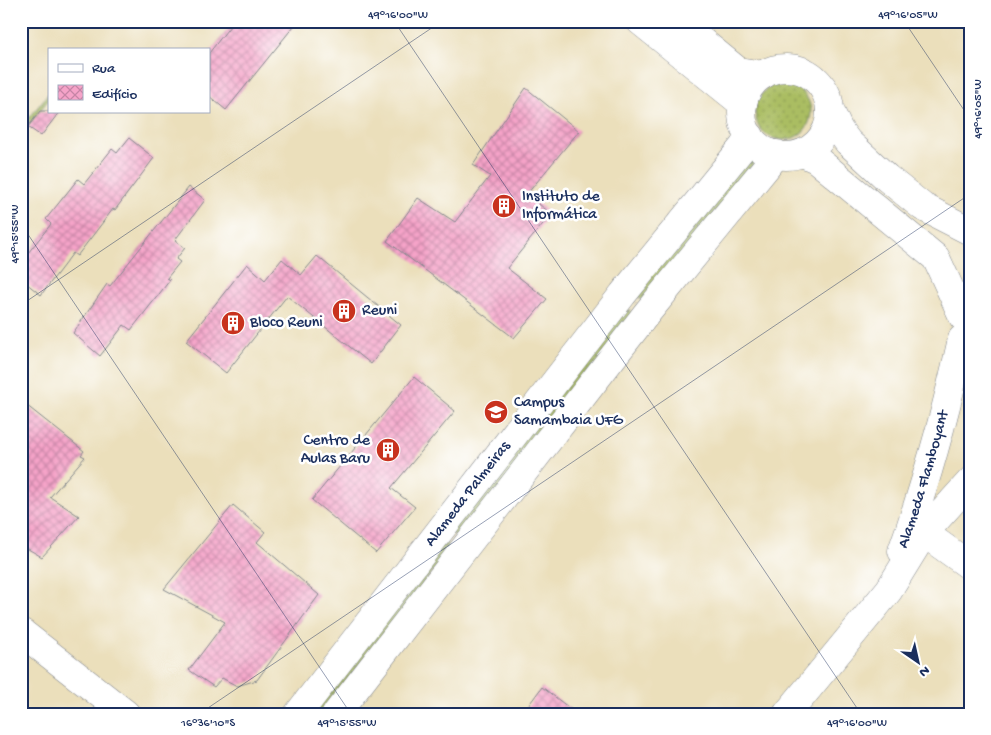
<svg xmlns="http://www.w3.org/2000/svg" width="991" height="735" font-family="'Gochi Hand',sans-serif">
  <style>
    .grass { fill: url(#grass-dots); stroke: #627660 }
    .building { fill: url(#building-cross-hatch) }
    .lines { fill: none; stroke-linecap: round; stroke-linejoin: round }
    .minor-casing { stroke: #83878c; stroke-width: 29 }
    .minor { stroke: #fff; stroke-width: 28 }
    .ticks { fill: none; stroke: #1b2f5e; stroke-width: 1; stroke-opacity: 0.45 }
    .labels { text-anchor: middle; dominant-baseline: central; stroke-width: 5; stroke-linejoin: round; paint-order: stroke }
    .poi-label { font-size: 16px; fill: #1b2f5e; stroke: #fff; text-anchor: start }
    .street-label { font-size: 16px; fill: #1b2f5e; stroke: #fff }
    .neatline { fill: none; stroke: #1b2f5e; stroke-width: 2 }
    .ticks-label { font-size: 12px; text-anchor: middle; fill: #1b2f5e }
  </style>
  <defs>
    <pattern id="grass-dots" width="8" height="8" patternUnits="userSpaceOnUse" patternTransform="scale(1.25)"><rect width="8" height="8" fill="#aabd62"/><path d="M2 2h.1M6 6h.1" fill="none" stroke="#8a9a54" stroke-width="1.8" stroke-linecap="round"/></pattern>
    <pattern id="building-cross-hatch" width="8" height="8" patternUnits="userSpaceOnUse" patternTransform="scale(1.25)"><rect width="8" height="8" fill="#f5a3c8"/><path d="M0 0l8 8M0 8l8-8" fill="none" stroke="#c685a6"/></pattern>
  </defs>
  <rect width="100%" height="100%" fill="#fff"/>
  <filter id="ink" filterUnits="userSpaceOnUse"><feTurbulence type="fractalNoise" baseFrequency=".02" numOctaves="2"/><feDisplacementMap in="SourceGraphic" scale="10" xChannelSelector="R" yChannelSelector="G"/><feConvolveMatrix kernelMatrix="1 2 1 2 8 2 1 2 1" color-interpolation-filters="sRGB"/></filter>
  <filter id="wash" filterUnits="userSpaceOnUse"><feTurbulence type="fractalNoise" baseFrequency=".0096" numOctaves="4" result="noise"/><feDisplacementMap in="SourceGraphic" scale="20" xChannelSelector="R" yChannelSelector="G"/><feGaussianBlur stdDeviation="1.12" result="paint"/><feColorMatrix in="noise" values="0 0 0 0 0 0 0 0 0 0 0 0 0 0 0 0 0 1.4 0 .05"/><feComposite in="paint" operator="in"/></filter>
  <g filter="url(#wash)">
    <rect width="100%" height="100%" fill="#ebdfbb"/>
    <g class="grass">
      <circle cx="783" cy="112" r="28"/>
      <polygon points="49,93 49,99 21,135 21,128"/>
      <polygon points="748,151 758,158 644,301 635,294"/>
      <polygon points="625,307 635,315 460,539 449,531"/>
      <polygon points="442,540 451,548 321,714 305,714"/>
    </g>
    <g id="blocks">
      <g class="building">
        <polygon points="234,21 298,21 226,110 209,96 209,53"/>
        <polygon points="526,88 579,131 527,194 551,214 507,268 547,299 514,338 387,241 418,198 455,222 490,176 473,165"/>
        <polygon points="40,111 60,111 41,136 28,127"/>
        <polygon points="129,138 154,158 115,210 113,209 77,256 73,253 41,295 21,279 21,248 28,253 51,224 46,219 78,179 84,184 112,149 117,153"/>
        <polygon points="189,187 205,200 175,240 185,248 176,259 180,262 167,278 170,280 131,330 124,325 100,356 73,333 107,284 110,286"/>
        <polygon points="317,256 401,325 371,364 287,296 226,373 186,341 247,264 265,280 282,259 301,275"/>
        <polygon points="414,377 455,411 391,488 415,507 376,553 312,500"/>
        <polygon points="21,401 84,451 81,455 85,457 50,497 79,516 42,557 21,545"/>
        <polygon points="233,505 265,532 257,542 319,595 257,680 237,686 222,678 214,687 189,670 225,622 164,589"/>
        <polygon points="542,687 577,714 522,714"/>
      </g>
    </g>
  </g>
  <g filter="url(#ink)">
    <use href="#blocks" fill-opacity="0" stroke="#83878c" stroke-width="1"/>
    <g class="lines">
      <g class="minor-casing">
        <g id="minor">
          <polyline points="640,21 743,104"/>
          <polyline points="677,21 738,71 763,75"/>
          <circle cx="786" cy="112" r="44"/>
          <polyline points="830,110 839,130 848,142 887,178 923,207 970,231"/>
          <polyline points="803,153 816,159 936,258 963,317"/>
          <polyline points="924,533 970,566"/>
          <path id="s1" d="M 902,551 C 927,481 946,411 962,339"/>
          <polyline points="21,632 126,714"/>
          <path id="s2" d="M 298,714 L 623,294 L 743,147 L 750,136"/>
          <polyline points="336,714 647,313 777,154"/>
          <polyline points="787,714 889,590 924,533 970,482"/>
        </g>
      </g>
      <use href="#minor" class="minor"/>
    </g>
  </g>
  <path class="ticks" d="M 394,21 L 861,714M 904,21 L 970,119M 21,224 L 351,714M 21,305 L 442,21M 199,714 L 970,194"/>
  <defs>
    <g id="building-disc" transform="scale(1.25)"><circle r="9.5" fill="#c8321e" stroke="#fff"/><path d="M-4-6H4V6H1V3H-1V6H-4ZM-2.5-4.3h1.7v1.8h-1.7ZM.8-4.3h1.7v1.8H.8ZM-2.5-1h1.7V.8h-1.7ZM.8-1h1.7V.8H.8Z" fill="#fff"/></g>
    <g id="university-disc" transform="scale(1.25)"><circle r="9.5" fill="#c8321e" stroke="#fff"/><path d="M0-5L7-2L0 1L-7-2ZM-4 1L0 2.5L4 1V4Q0 6-4 4Z" fill="#fff"/></g>
  </defs>
  <g fill-rule="evenodd">
    <use href="#building-disc" x="504" y="206"/>
    <use href="#building-disc" x="344" y="311"/>
    <use href="#building-disc" x="233" y="323"/>
    <use href="#university-disc" x="496" y="412"/>
    <use href="#building-disc" x="388" y="450"/>
  </g>
  <g class="labels">
    <g class="poi-label">
      <text x="522" y="197">Instituto de<tspan x="522" dy="18">Informática</tspan></text>
      <text x="362" y="311">Reuni</text>
      <text x="250" y="323">Bloco Reuni</text>
      <text x="514" y="403">Campus<tspan x="514" dy="18">Samambaia UFG</tspan></text>
      <text x="370" y="441" text-anchor="end">Centro de<tspan x="370" dy="18">Aulas Baru</tspan></text>
    </g>
    <g class="street-label">
      <text stroke="none"><textPath href="#s1" startOffset="75">Alameda Flamboyant</textPath></text>
      <text stroke="none"><textPath href="#s2" startOffset="278">Alameda Palmeiras</textPath></text>
    </g>
  </g>
  <rect width="991" height="735" fill="none" stroke="#fff" stroke-width="55"/>
  <rect x="48" y="48" width="162" height="65" fill="#ffffff" stroke="#a4acbf"/>
  <rect x="58" y="64" width="25" height="8" fill="#ffffff" stroke="#a4acbf"/>
  <text x="92" y="72" font-size="15" fill="#1b2f5e">Rua</text>
  <rect x="58" y="85" width="25" height="15" fill="url(#building-cross-hatch)" stroke="#a4acbf"/>
  <text x="92" y="98" font-size="15" fill="#1b2f5e">Edifício</text>
  <g transform="translate(918 662) rotate(146)" stroke="#ffffff" stroke-width="4" paint-order="stroke">
  <path d="M0-4L9 19L0 12L-9 19Z" fill="#1b2f5e"/>
  <text y="-8" font-size="14" font-weight="bold" text-anchor="middle" fill="#1b2f5e">N</text>
  </g>
  <rect x="28" y="28" width="936" height="680" class="neatline"/>
  <g class="ticks-label">
    <text x="398" y="18">49°16'00"W</text>
    <text x="908" y="18">49°16'05"W</text>
    <text transform="translate(977 109) rotate(-90)" y="4">49°16'05"W</text>
    <text transform="translate(14 234) rotate(-90)" y="4">49°15'55"W</text>
    <text x="208" y="726">16°36'10"S</text>
    <text x="347" y="726">49°15'55"W</text>
    <text x="857" y="726">49°16'00"W</text>
  </g>
</svg>
